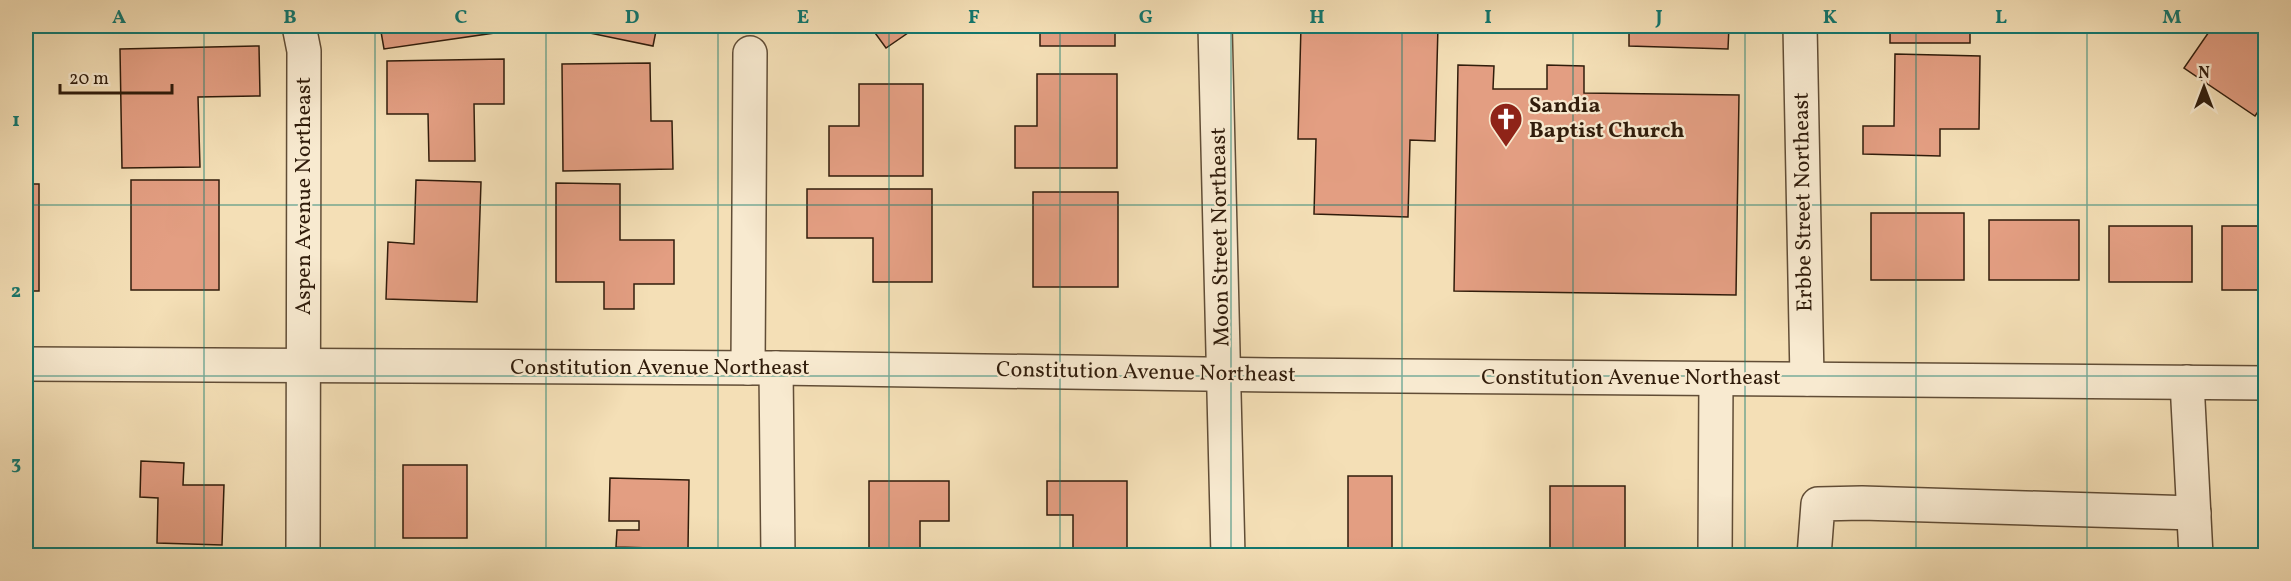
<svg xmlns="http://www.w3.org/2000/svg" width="2291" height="581" font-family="Vollkorn,serif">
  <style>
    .building { fill: #e39e82; stroke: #301c0b; stroke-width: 1.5 }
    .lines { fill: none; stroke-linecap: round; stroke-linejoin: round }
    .minor-casing { stroke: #614d36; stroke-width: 36 }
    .minor { stroke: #f8ead0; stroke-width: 33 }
    .grid { fill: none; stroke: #0f766e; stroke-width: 1.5; stroke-opacity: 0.55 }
    .labels { text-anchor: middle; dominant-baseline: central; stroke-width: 4.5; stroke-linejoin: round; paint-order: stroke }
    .poi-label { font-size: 22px; font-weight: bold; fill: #301c0b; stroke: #f8ead0; text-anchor: start }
    .street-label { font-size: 22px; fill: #301c0b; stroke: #f8ead0 }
    .neatline { fill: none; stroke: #0f766e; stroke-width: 2 }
    .grid-label { font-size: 20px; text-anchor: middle; font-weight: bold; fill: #0f766e }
  </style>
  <rect width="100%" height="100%" fill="#f4dfb6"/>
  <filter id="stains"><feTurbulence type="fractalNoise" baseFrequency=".00333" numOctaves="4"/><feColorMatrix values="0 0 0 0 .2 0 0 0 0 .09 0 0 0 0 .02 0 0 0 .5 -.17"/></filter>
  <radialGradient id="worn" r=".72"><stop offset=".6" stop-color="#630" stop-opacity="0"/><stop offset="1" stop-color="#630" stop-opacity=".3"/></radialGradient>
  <g class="building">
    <polygon points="380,26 500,26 501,32 384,49"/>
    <polygon points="576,26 657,26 653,46 575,30"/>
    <polygon points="870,26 918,26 886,48"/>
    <rect x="1040" y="26" width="75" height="20"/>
    <polygon points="1301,26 1438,26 1435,141 1410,140 1408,217 1314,214 1316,139 1298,139"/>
    <polygon points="1629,26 1729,26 1728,49 1629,46"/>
    <rect x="1890" y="26" width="80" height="17"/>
    <polygon points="2213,26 2253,26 2266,34 2266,100 2255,116 2184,68"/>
    <polygon points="259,46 260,96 198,97 200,167 122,168 120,49"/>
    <polygon points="1895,54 1980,56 1979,129 1940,129 1940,156 1863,154 1863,126 1894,126"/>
    <polygon points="504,59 504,104 474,104 475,161 429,161 428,114 387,114 387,61"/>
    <polygon points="650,63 651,121 672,121 673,169 563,171 562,64"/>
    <polygon points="1458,65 1494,66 1493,89 1547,89 1547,65 1584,66 1584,93 1739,95 1736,295 1454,291"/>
    <polygon points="1037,74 1117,74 1117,168 1015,168 1015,126 1037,126"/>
    <polygon points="859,84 923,84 923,176 829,176 829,126 859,126"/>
    <polygon points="26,88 32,98 26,102"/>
    <rect x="131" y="180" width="88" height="110"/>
    <polygon points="416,180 481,182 477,302 386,299 388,242 414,244"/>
    <polygon points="556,183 620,184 620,240 674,240 674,284 634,284 634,309 604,309 604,282 556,282"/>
    <rect x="26" y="184" width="13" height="107"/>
    <polygon points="807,189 932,189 932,282 873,282 873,238 807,238"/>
    <rect x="1033" y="192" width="85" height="95"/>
    <rect x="1871" y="213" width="93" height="67"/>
    <rect x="1989" y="220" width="90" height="60"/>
    <rect x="2109" y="226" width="83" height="56"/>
    <rect x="2222" y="226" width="44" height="64"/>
    <polygon points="141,461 184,463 183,485 224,485 222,545 157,543 158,498 140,497"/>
    <rect x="403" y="465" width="64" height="73"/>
    <rect x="1348" y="476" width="44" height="80"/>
    <polygon points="610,478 689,480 688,549 616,547 617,530 639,530 639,521 609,521"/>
    <polygon points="869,481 949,481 949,521 920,521 920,550 869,550"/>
    <polygon points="1047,481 1127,481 1127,550 1073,550 1073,515 1047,515"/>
    <rect x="1550" y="486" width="75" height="70"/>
  </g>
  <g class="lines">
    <g class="minor-casing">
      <g id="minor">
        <polyline points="299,26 304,51 303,556"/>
        <polyline points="1215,26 1228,556"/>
        <polyline points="1800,26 1807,379"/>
        <polyline points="26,364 776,368 1277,375 2266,383"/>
        <polyline points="748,368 750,53"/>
        <polyline points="776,368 778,556"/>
        <polyline points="2187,382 2196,556"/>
        <polyline points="1715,556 1716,379"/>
        <polyline points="1814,556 1818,504 1862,503 2194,513"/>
      </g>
    </g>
    <use href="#minor" class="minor"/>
  </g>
  <path class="grid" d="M 204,26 L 204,556M 375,26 L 375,556M 546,26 L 546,556M 718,26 L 718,556M 889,26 L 889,556M 1060,26 L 1060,556M 1231,26 L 1231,556M 1402,26 L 1402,556M 1573,26 L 1573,556M 1745,26 L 1745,556M 1916,26 L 1916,556M 2087,26 L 2087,556M 26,205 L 2266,205M 26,376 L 2266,376"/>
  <defs>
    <g id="church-pin" transform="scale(1.725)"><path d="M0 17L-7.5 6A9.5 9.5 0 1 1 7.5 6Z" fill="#8f2418" stroke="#f8ead0"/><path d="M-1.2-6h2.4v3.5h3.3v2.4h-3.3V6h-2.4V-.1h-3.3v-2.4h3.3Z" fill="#fff"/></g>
  </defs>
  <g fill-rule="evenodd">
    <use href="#church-pin" x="1506" y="119"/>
  </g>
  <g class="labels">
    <g class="poi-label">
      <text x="1529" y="106">Sandia<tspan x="1529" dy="25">Baptist Church</tspan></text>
    </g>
    <g class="street-label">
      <text transform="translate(304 196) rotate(-90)">Aspen Avenue Northeast</text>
      <text transform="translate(1804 202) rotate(-91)">Erbbe Street Northeast</text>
      <text transform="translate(1221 237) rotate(-91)">Moon Street Northeast</text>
      <text x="660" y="368">Constitution Avenue Northeast</text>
      <text transform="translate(1146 373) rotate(1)">Constitution Avenue Northeast</text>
      <text x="1631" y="378">Constitution Avenue Northeast</text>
    </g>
  </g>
  <rect width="2291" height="581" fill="none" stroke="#f4dfb6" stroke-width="66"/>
  <g transform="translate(2204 87)" stroke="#f8ead0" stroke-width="4.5" paint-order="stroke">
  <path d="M0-4.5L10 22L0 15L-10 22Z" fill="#301c0b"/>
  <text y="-9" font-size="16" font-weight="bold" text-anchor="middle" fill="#301c0b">N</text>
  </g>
  <path d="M60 84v9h112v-9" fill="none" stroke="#301c0b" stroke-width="3"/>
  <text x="69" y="84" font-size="18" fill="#301c0b" stroke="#f8ead0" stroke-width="4.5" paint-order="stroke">20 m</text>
  <rect x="33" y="33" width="2225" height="515" class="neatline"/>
  <g class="grid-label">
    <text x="119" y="23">A</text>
    <text x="290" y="23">B</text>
    <text x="461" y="23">C</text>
    <text x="632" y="23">D</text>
    <text x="803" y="23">E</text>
    <text x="974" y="23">F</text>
    <text x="1146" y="23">G</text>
    <text x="1317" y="23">H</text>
    <text x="1488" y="23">I</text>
    <text x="1659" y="23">J</text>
    <text x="1830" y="23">K</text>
    <text x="2001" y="23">L</text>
    <text x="2172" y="23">M</text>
    <text x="16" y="126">1</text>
    <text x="16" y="297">2</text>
    <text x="16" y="469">3</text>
  </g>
  <rect width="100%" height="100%" filter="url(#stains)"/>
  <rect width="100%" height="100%" fill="url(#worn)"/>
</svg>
